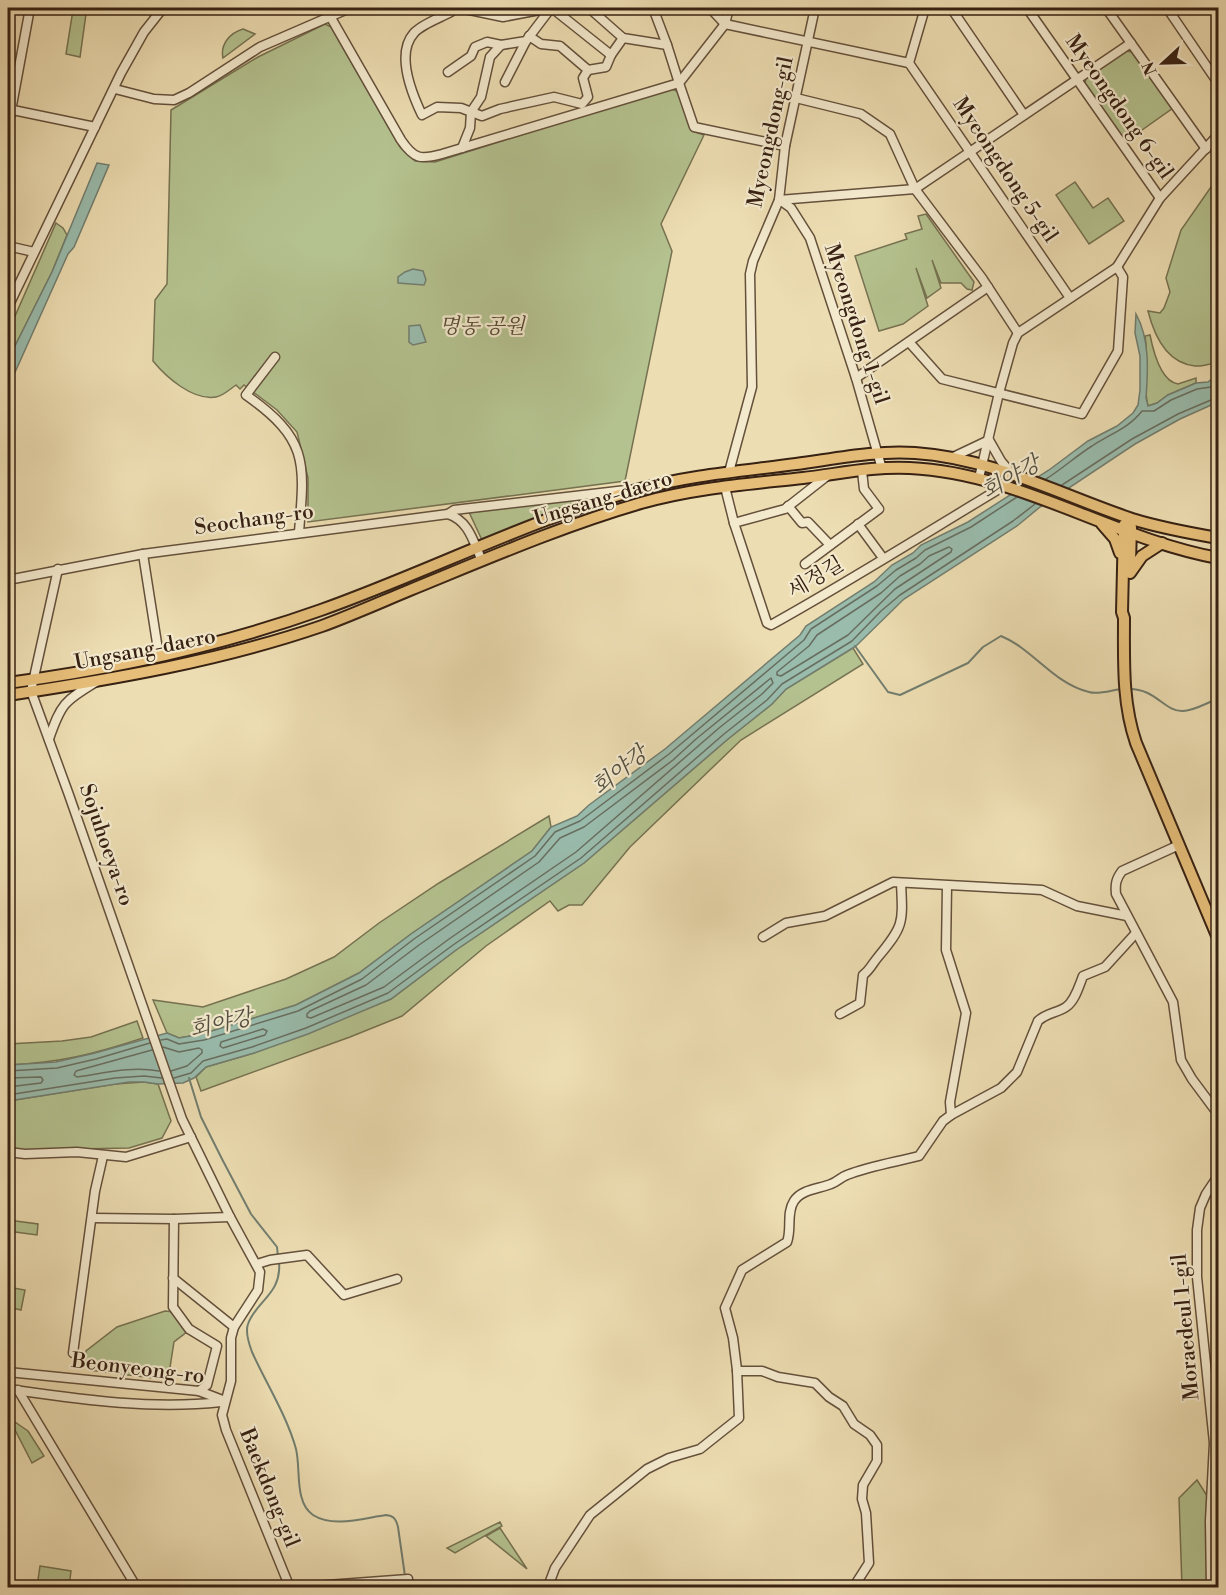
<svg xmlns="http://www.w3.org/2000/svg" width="1226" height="1595" font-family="'Libre Bodoni','Noto Serif KR',serif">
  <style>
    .green { fill: #b4c28f; stroke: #767251; stroke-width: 1.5 }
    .water { fill: #99bcad; stroke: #727e6f; stroke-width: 1.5 }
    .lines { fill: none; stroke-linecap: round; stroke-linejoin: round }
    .shore { stroke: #686e60; stroke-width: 1.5 }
    .stream { stroke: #727e6f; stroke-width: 2 }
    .minor-casing { stroke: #64503b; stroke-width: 11 }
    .major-casing { stroke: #372113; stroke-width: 14 }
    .minor { stroke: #f3e9cd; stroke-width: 8 }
    .major { stroke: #e6be79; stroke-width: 10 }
    .labels { text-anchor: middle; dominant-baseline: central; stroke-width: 4.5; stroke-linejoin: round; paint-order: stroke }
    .street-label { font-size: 21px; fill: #372113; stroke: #f3e9cd }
    .park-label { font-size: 21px; font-style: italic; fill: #564932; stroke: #f3e9cd }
    .water-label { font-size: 22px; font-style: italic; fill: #545041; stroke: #f3e9cd }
  </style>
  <rect width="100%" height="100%" fill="#edddb2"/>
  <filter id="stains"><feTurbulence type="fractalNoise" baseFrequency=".00333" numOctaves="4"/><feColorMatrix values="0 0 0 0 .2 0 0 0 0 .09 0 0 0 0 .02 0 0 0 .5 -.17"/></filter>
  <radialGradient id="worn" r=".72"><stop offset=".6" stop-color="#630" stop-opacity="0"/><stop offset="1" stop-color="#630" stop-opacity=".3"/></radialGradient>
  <g class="green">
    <polygon points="73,10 84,12 86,14 80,57 66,54"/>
    <path d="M 325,24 L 331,27 L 400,147 L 415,161 L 435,162 L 671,88 L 678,92 L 692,131 L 704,135 L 661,224 L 672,251 L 625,481 L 308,522 L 308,478 L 297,432 L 277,410 L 244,385 L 240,389 L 236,385 C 230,389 223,396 216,397 C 193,401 166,377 153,361 L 155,300 L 167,284 L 171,110 L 258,57 Z"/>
    <path d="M 243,29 L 255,34 L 223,58 C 220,44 230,33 243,29 Z"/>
    <polygon points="1126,51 1134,52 1173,108 1125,142 1085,84 1086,78"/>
    <path d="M 1218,177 L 1218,363 C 1211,363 1202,367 1195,366 C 1166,363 1154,335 1148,311 L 1160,313 L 1164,308 L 1170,292 L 1166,278 L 1181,230 Z"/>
    <polygon points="1075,182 1093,208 1108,198 1124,221 1089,244 1056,195"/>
    <polygon points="926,214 974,282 972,290 967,289 961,283 941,283 932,260 941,288 927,298 916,268 928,306 903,324 879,331 855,256 907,239 905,234 922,229 918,216"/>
    <polygon points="56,223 63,228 67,235 52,272 8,360 8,332"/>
    <path d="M 1150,335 C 1153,350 1160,381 1178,384 L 1196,378 L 1196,383 L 1168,395 L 1157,403 L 1148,406 C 1142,383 1149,359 1145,336 Z"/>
    <polygon points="577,498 580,500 578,504 482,540 469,512"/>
    <polygon points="853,648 863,664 741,740 630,847 582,905 569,905 558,911 550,901 486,946 402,1016 350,1037 201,1091 196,1077 206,1067 254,1053 391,999 456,950 584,863 728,739 772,704 786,689"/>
    <polygon points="549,816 551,827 532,851 411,934 359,973 296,1005 202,1034 179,1038 167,1033 153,1000 203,1007 286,979 334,957 379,923 439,883"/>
    <path d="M 137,1021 L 143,1038 C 95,1054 58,1063 8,1065 L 8,1044 L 62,1041 L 91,1037 Z"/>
    <polygon points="144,1082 158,1084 171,1121 162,1138 129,1148 26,1150 8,1148 8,1101 115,1084"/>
    <polygon points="8,1220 38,1224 37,1235 8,1231"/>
    <polygon points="8,1287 25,1290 21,1310 8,1307"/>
    <polygon points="165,1311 174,1312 188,1331 174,1342 168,1380 89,1370 85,1364 86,1351 117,1327"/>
    <polygon points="15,1422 28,1431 44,1456 32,1463 12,1424"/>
    <polygon points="1197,1480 1218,1513 1218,1587 1182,1587 1179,1498"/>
    <polygon points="500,1522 502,1526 455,1553 447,1548"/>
    <polygon points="500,1528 527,1569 486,1536"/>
    <polygon points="40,1566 71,1571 69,1587 37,1587"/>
  </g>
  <g class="water">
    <polygon points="97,163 109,165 74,247 68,254 8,388 8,360 52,272"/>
    <polygon points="413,269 423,271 426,280 424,285 398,283 398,277 405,272"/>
    <path d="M 1136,314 C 1150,339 1148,371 1146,398 L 1148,406 L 1157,403 L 1168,395 L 1196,383 L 1208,382 L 1218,374 L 1218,402 L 1180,419 L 1135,444 L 1040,507 L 1017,526 L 904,599 L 856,646 L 786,689 L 772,704 L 728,739 L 584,863 L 456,950 L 391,999 L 308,1034 L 254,1053 L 206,1067 L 194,1078 L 183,1083 L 158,1084 L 144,1082 L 129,1082 L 8,1101 L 8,1065 L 56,1062 L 95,1053 L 167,1033 L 179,1038 L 202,1034 L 296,1005 L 359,973 L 411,934 L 532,851 L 551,827 L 577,816 L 589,805 L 665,749 L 800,635 L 806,626 L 874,582 L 892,565 L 913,553 L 921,545 L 968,522 L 1049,470 L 1088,441 L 1117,426 L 1133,413 L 1138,405 L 1140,390 L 1140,356 L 1135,333 Z"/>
    <polygon points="420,325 426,342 413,345 409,342 409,326"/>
  </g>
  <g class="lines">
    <g class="shore">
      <path d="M 1046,479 C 1062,469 1076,456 1092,446 C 1110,434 1129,428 1142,411 L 1154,411 L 1171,400 L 1197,389 L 1211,387 L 1218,381"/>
      <polyline points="1062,485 1132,439 1178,414 1218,397"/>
      <polygon points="949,547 952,549 951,552 895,589 848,635 781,676 777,675 777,672 809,646 817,635 881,593 900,576 920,564 929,556"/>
      <polygon points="771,678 773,683 762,694 719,728 576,852 449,939 384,987 311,1018 307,1017 307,1014 310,1011 366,985 419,945 539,862 560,838 584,827 673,760 696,739"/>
      <polygon points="263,1029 267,1031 265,1035 223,1048 220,1046 221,1042"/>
      <polyline points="161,1040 167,1039 179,1044 204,1040 298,1011 362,979 414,939 535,856 555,832 580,821 669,754 804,640 811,629 877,586 896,570 916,558 925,550 971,527 1017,497"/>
      <polyline points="163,1047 179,1052 199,1048 202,1050 202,1053 187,1066 171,1071"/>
      <path d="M 152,1050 L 76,1071 L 74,1075 L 77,1077 C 105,1073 131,1066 159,1071"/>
      <polyline points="8,1071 57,1068 96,1059 150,1043"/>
      <polyline points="8,1078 41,1077 43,1080 41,1083 8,1087"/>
      <polyline points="174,1078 191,1073 203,1061 252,1047 306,1028 388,993 453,945 581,858 724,734 767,700 782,684 852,641 881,611 900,595 1013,521 1035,504"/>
      <polyline points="8,1095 115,1078 144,1076 162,1078"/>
    </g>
    <g class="stream">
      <path d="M 855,646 L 888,692 L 900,695 L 968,663 L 983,647 L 1001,636 C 1033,649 1054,684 1089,692 C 1098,695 1112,690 1122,689"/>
      <path d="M 1128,689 C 1156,688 1164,712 1183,711 C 1194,711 1208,702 1218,699"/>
      <polyline points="189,1078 201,1117 222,1159 251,1214 277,1247 278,1257"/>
      <path d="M 279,1262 C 282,1294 256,1301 248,1324 C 245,1332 249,1344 252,1352 C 266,1383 287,1416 296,1449 C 301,1469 294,1502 313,1515 C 333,1528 364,1518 386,1515 C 394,1516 396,1519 398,1527 L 405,1576"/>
    </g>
    <g class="minor-casing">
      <g id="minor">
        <path d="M 454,8 L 451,12 C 440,18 422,24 414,33 C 395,54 412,94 422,115 L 437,107 L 461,108 L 482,116 L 500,109 L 554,97 L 582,104 L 588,97 L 583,78 L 588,70 L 560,46 L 541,44 L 529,36"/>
        <polyline points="460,8 503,17 550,8"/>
        <polyline points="552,8 611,55 623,38"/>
        <polyline points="653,8 667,45"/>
        <polyline points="710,8 725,24 909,63 1070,298"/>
        <polyline points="729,8 725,24 679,83 694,127 785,146"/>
        <polyline points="951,8 1024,115"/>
        <polyline points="1027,8 1160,198"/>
        <polyline points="1106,8 1206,149"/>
        <polyline points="1167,8 1218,83"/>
        <path d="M 330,16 L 401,140 C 414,159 420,160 442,154 L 679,83 L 667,45 L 623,38 L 589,8"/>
        <polyline points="909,63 925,8"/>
        <polyline points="588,70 606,67 611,55"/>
        <polyline points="448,72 471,56 475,47 487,42 501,45"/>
        <polyline points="505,82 526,41"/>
        <polyline points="115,89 154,99 174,100 189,93 260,47 350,8"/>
        <polyline points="796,98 861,114 890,134 915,189 982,278 1018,333"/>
        <polyline points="8,109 95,127"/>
        <polyline points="8,127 30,8"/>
        <polyline points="462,148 470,128 471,112 481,97 490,57 501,45 526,41 551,8"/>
        <polyline points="779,200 915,189 1131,43"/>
        <polyline points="780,200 791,208 810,238 856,378 882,469"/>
        <polyline points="8,246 34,252"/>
        <polyline points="8,307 121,73 144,32 163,8"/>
        <polyline points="909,342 942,379 1082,414 1118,351 1123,277 1117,267"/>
        <path d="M 275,357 L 246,395 C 308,439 305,461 299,532"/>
        <polyline points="856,378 988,287"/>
        <polyline points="951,458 989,440 1001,461 1011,473"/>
        <polyline points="729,472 752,387 750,274 753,261 779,200 785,146 815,8"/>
        <polyline points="979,478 999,393 1013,343 1018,333 1117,267 1160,198 1218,135"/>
        <path d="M 725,487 L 734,523 L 767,623 L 771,625 C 850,581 926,533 1004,486"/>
        <polyline points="788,506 802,523 808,522 830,545"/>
        <polyline points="448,514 454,510 626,490"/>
        <polyline points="734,523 785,509 827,476"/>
        <polyline points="858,524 883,558"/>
        <polyline points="143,554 159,656"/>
        <polyline points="805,564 879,509 864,489 862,471"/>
        <polyline points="58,569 31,691 69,795 182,1119 230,1217 260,1272 258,1290 234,1327 231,1338 231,1381 222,1415 226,1430 290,1588"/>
        <path d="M 8,580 L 143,554 L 448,514 C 469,521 473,541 482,561"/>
        <path d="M 49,739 C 61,704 64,701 96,682"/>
        <path d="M 1179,845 L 1122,871 C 1116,879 1115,884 1116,894 L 1173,1002 L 1181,1060 L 1192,1079 L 1218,1114"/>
        <polyline points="763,937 786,923 825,916 893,882 1042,890 1077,906 1127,916"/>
        <path d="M 840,1014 L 860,1003 L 863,975 C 870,970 872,964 878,957 C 904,926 903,923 901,883"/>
        <path d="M 951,1115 L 1001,1088 L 1017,1072 L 1038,1021 C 1046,1013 1057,1013 1066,1007 C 1075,1001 1079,986 1083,976 L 1105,967 L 1136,933"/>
        <polyline points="8,1152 25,1154 77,1152 126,1157 191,1137"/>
        <polyline points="92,1218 174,1219 230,1217"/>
        <polyline points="174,1219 173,1307 189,1329 217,1346 207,1385 199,1391"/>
        <polyline points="257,1264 270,1260 307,1255 344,1295 397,1279"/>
        <polyline points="173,1278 234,1327"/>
        <polyline points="73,1353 95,1191 103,1156"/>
        <polyline points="737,1371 762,1371 778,1377 815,1383 829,1397 843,1406 854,1424 870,1435 877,1445 877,1461 863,1485 862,1499 866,1513 869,1563 853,1588"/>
        <polyline points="8,1372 199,1391 225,1401"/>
        <path d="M 8,1389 C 79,1399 149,1410 221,1402"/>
        <polyline points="18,1390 137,1588"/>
        <polyline points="287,1588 408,1579"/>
        <path d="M 551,1588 L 549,1584 L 555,1568 L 590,1515 L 647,1469 L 669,1458 L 700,1449 L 739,1418 L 737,1370 L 733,1338 L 725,1308 L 742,1270 L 787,1242 C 792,1229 786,1213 794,1201 C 802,1189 819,1189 831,1184 C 837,1182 841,1177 847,1175 C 870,1166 896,1162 919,1156 L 943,1121 L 951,1115 L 950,1102 L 966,1013 L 946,950 L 947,886"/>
        <polyline points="1211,1588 1210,1521 1214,1443 1197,1277 1197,1230 1200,1208 1206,1194 1218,1176"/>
      </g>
    </g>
    <g class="major-casing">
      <g id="major">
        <polyline points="1102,524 1115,539 1120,553"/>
        <path d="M 1124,525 L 1122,612 L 1124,618 C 1124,661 1122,702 1136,743 L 1218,938"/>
        <polyline points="1130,563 1131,527"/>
        <polyline points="1130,573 1142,556 1162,543"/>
        <path d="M 8,683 C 113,669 220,646 321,610 C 428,572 530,519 640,489 C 690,475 744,471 796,464 C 834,459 877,450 915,453 C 992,458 1061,495 1132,519 C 1161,528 1189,533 1218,538"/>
        <path d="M 8,695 C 114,679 220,661 322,626 C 352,615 381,602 410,590 C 486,559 562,526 641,503 C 693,488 749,484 803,478 C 838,474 875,466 910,468 C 1019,473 1113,539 1218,558"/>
      </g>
    </g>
    <use href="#minor" class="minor"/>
    <use href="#major" class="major"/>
  </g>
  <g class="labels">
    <g class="street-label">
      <text transform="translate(1119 107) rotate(55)">Myeongdong 6-gil</text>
      <text transform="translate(771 132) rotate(-78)">Myeongdong-gil</text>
      <text transform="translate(1005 170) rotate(56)">Myeongdong 5-gil</text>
      <text transform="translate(856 324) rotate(72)">Myeongdong 1-gil</text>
      <text transform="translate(603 499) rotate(-17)">Ungsang-daero</text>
      <text transform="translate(254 520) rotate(-8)">Seochang-ro</text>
      <text transform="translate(816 578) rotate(-31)">세정길</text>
      <text transform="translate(145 650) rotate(-11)">Ungsang-daero</text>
      <text transform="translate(106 845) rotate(71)">Sojuhoeya-ro</text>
      <text transform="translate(1186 1327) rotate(-95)">Moraedeul 1-gil</text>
      <text transform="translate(138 1369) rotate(7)">Beonyeong-ro</text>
      <text transform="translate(269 1488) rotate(68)">Baekdong-gil</text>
    </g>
    <g class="park-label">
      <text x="482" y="327">명동 공원</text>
    </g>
    <g class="water-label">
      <text transform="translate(1011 478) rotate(-30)">회야강</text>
      <text transform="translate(620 771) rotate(-39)">회야강</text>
      <text transform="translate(221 1024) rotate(-13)">회야강</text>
    </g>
  </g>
  <rect width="1226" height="1595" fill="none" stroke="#edddb2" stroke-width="30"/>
  <rect x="9" y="9" width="1208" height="1577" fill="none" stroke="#372113" stroke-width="3"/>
  <rect x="15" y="15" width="1196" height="1565" fill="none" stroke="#372113" stroke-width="1.5"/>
  <g transform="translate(1163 63) rotate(248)" stroke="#f3e9cd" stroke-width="4.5" paint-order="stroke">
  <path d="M0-4.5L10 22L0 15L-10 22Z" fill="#372113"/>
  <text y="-9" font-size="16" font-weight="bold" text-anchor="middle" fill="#372113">N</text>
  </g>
  <rect width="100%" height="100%" filter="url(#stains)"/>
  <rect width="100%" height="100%" fill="url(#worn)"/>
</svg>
